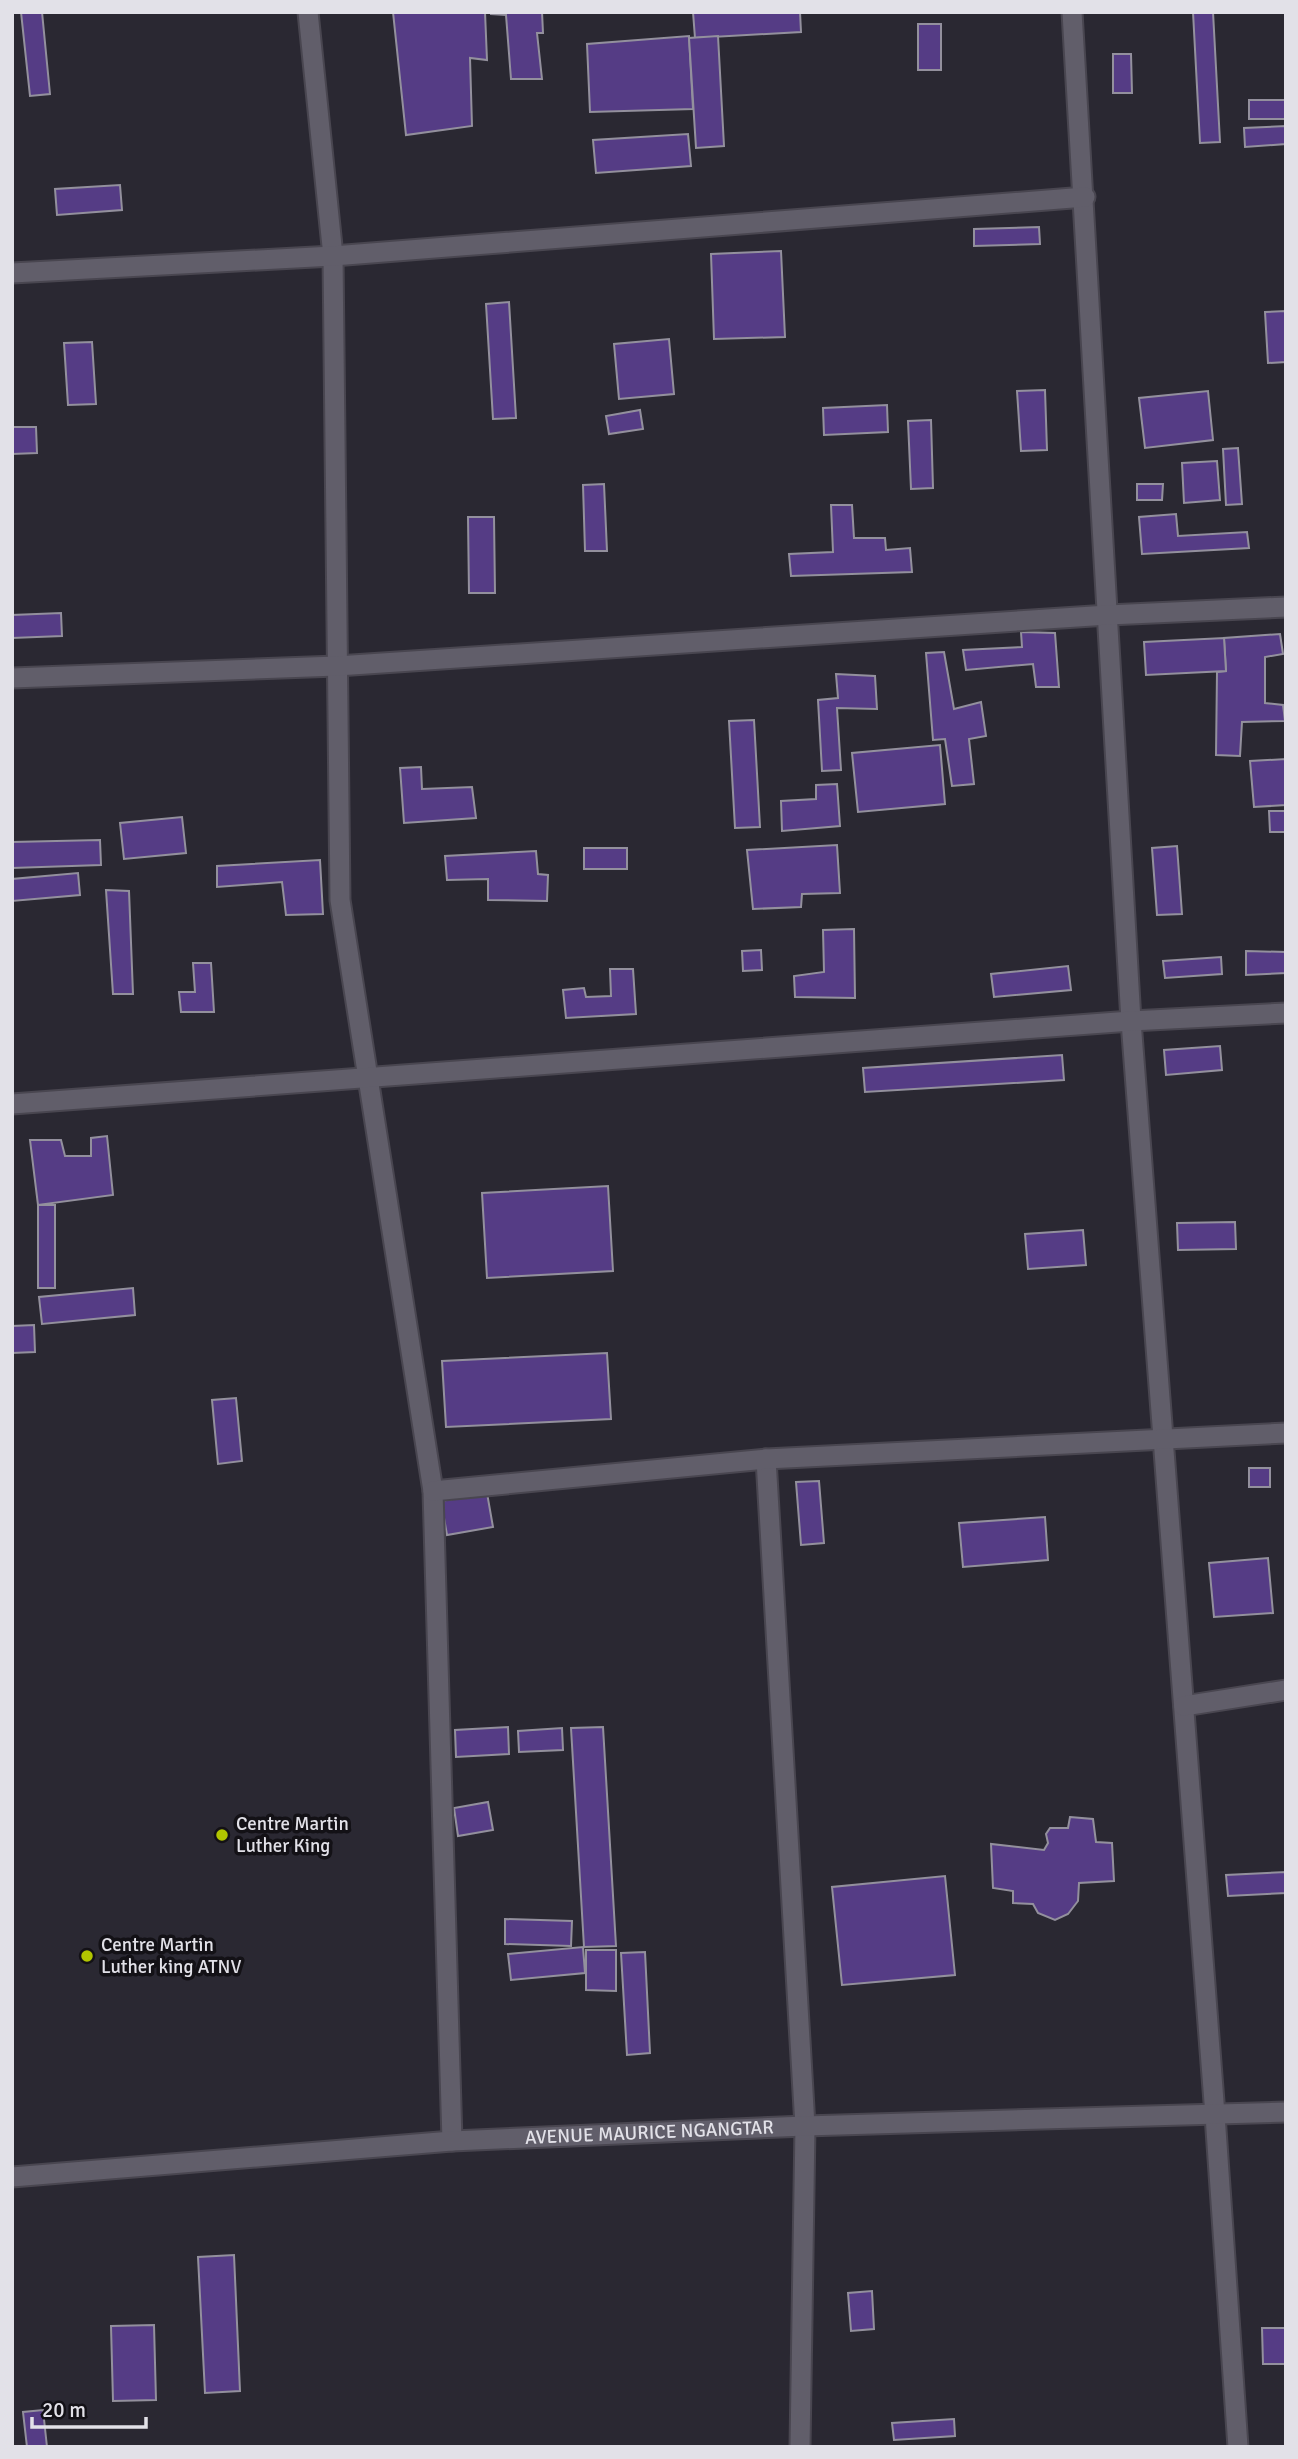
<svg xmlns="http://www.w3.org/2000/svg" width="1298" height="2459" font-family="Signika,sans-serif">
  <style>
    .building { fill: #553c85; stroke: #93909d; stroke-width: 2 }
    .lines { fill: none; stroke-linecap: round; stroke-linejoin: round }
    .minor-casing { stroke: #494650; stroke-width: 23 }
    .tertiary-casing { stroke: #494650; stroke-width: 23 }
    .minor { stroke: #615e6a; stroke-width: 19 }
    .tertiary { stroke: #615e6a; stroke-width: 19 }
    .poi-dot { fill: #b1c500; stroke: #131116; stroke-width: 2.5 }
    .labels { text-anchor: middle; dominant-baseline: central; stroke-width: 7; stroke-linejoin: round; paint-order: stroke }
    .poi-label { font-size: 19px; fill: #e2e1e8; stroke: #131116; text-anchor: start }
    .street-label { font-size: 19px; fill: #e2e1e8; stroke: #131116 }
  </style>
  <rect width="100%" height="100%" fill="#2a2832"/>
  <g class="building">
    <polygon points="21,12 42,12 50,94 30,96"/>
    <polygon points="393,12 485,12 487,60 470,58 472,126 406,135"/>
    <polygon points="491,12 542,12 543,33 537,33 542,79 511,79 506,15 491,14"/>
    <polygon points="693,12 800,12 801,32 695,38"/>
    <polygon points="1193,12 1213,12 1220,142 1200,143"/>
    <rect x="918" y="24" width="23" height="46"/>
    <polygon points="689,36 693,109 590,112 587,44"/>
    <polygon points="718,36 724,146 696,148 689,38"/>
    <polygon points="1113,54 1131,54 1132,93 1113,93"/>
    <rect x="1249" y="100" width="37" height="19"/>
    <polygon points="1286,126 1286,144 1245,147 1244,128"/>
    <polygon points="688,134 691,166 596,173 593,140"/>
    <polygon points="120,185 122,210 57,215 55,189"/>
    <polygon points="1039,227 1040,244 974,246 974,229"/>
    <polygon points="781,251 785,337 714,339 711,254"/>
    <polygon points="509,302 516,418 493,419 486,304"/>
    <polygon points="1286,311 1286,362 1268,363 1265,312"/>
    <polygon points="669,339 674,394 619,399 614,344"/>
    <polygon points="92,342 96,404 68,405 64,343"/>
    <polygon points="1045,390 1047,450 1021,451 1017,391"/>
    <polygon points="1208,391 1213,440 1145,448 1139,398"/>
    <polygon points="887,405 888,432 824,435 823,408"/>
    <polygon points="640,410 643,429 609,434 606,416"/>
    <polygon points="931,420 933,488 911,489 908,421"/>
    <polygon points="12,427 36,427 37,453 12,454"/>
    <polygon points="1238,448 1242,504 1226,505 1223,449"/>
    <polygon points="1217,461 1220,500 1184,503 1182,463"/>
    <polygon points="604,484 607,551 585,551 583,485"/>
    <polygon points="1137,484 1163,484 1162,500 1137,500"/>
    <polygon points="831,505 852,505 854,538 885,538 886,550 910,548 912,572 791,576 789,554 833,552"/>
    <polygon points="1176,514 1178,536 1247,532 1249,548 1142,554 1139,517"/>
    <polygon points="468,517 494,517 495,593 469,593"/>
    <polygon points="61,613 62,636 12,638 12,615"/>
    <polygon points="1021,632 1055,633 1059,687 1036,687 1033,664 966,670 963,650 1022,647"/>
    <polygon points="1280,634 1283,654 1265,657 1265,703 1283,705 1285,721 1242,722 1240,756 1216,755 1217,672 1226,671 1224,638"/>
    <polygon points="1224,638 1226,671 1146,675 1144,642"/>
    <polygon points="944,652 954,709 981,702 986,736 969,739 974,784 952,786 945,739 933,740 926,653"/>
    <polygon points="836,674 875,676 877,709 837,708 841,770 822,771 818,700 838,698"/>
    <polygon points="754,720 760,827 735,828 729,721"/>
    <polygon points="940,745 945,804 858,812 852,753"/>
    <polygon points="1286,759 1286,805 1254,807 1250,761"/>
    <polygon points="421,767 422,789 472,787 476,818 404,823 400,768"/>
    <polygon points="837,784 840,826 782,831 781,801 816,799 816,785"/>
    <polygon points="1269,811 1286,811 1286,832 1270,832"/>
    <polygon points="182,817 186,853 124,859 120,823"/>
    <polygon points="100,840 101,865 12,868 12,842"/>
    <polygon points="837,845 840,893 802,894 801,907 753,909 747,850"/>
    <polygon points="1177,846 1182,914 1157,915 1152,848"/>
    <rect x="584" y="848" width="43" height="21"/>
    <polygon points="536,851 538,874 548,875 547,901 488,900 488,879 447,880 445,856"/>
    <polygon points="320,860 323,914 286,915 282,882 217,887 217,866"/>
    <polygon points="78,873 80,895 12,901 12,879"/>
    <polygon points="106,890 129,891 133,994 113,994"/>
    <polygon points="854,929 855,998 795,997 794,976 824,972 823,930"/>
    <polygon points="761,950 762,970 743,971 742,951"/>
    <polygon points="1246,951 1286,952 1286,973 1246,975"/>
    <polygon points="1221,957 1222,974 1165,978 1163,961"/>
    <polygon points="193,963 211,963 214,1012 181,1012 179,992 195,992"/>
    <polygon points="1068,966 1071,990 994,997 991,974"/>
    <polygon points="610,969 633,969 636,1014 566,1018 563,990 584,988 586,997 611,996"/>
    <polygon points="1220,1046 1222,1070 1166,1075 1164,1050"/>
    <polygon points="1062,1055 1064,1080 865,1092 863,1068"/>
    <polygon points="107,1136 113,1195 38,1205 30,1140 61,1140 65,1156 91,1156 91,1138"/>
    <polygon points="608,1186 613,1271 487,1278 482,1193"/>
    <rect x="38" y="1205" width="17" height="83"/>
    <polygon points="1235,1222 1236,1249 1178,1250 1177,1223"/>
    <polygon points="1083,1230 1086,1265 1028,1269 1025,1234"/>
    <polygon points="133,1288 135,1315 42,1324 39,1297"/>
    <polygon points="34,1325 35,1352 12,1353 12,1326"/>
    <polygon points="607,1353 611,1419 446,1427 442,1361"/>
    <polygon points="236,1398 242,1461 218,1464 212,1400"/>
    <rect x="1249" y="1468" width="21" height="19"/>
    <polygon points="819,1481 824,1543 801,1545 796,1482"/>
    <polygon points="487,1493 493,1527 447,1535 441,1501"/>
    <polygon points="1045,1517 1048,1560 963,1567 959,1523"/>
    <polygon points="1268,1558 1273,1613 1214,1617 1209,1563"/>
    <polygon points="508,1727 509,1754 456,1757 455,1730"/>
    <polygon points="603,1727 616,1946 584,1947 571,1728"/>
    <polygon points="562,1728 563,1750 519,1752 518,1731"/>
    <polygon points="488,1802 493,1830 458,1836 454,1808"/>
    <polygon points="1070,1817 1093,1819 1096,1842 1112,1843 1114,1881 1079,1883 1078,1901 1068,1914 1055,1920 1038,1913 1033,1904 1013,1903 1013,1891 993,1888 991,1844 1044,1850 1048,1843 1046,1834 1050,1828 1068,1828"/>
    <polygon points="1286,1872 1286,1893 1228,1896 1226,1875"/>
    <polygon points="945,1876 955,1975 842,1985 832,1887"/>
    <polygon points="505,1919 572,1921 571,1946 505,1944"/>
    <polygon points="583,1947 585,1973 511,1980 508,1954"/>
    <polygon points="586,1950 616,1950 616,1991 586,1990"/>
    <polygon points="645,1952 650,2053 627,2055 621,1953"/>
    <polygon points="234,2255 240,2391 205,2393 198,2257"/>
    <polygon points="872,2291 874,2329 851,2331 848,2293"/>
    <polygon points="154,2325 156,2400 113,2401 111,2326"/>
    <polygon points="1262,2328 1285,2328 1286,2364 1263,2364"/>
    <polygon points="43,2410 47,2447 27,2447 23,2412"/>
    <polygon points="954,2419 955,2436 894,2440 892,2423"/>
  </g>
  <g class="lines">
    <g class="minor-casing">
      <g id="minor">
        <polyline points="308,12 333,256 340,900 433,1491 452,2141"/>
        <polyline points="1072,12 1131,1021 1215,2115 1238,2447"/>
        <polyline points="12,273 333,256 1085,197"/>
        <polyline points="12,678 337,666 1108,615 1286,607"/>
        <polyline points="12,1104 1131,1021 1286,1013"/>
        <polyline points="766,1459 805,2126 800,2447"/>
        <polyline points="433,1491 766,1459 1286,1433"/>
        <polyline points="1184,1706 1286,1690"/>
      </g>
    </g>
    <g class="tertiary-casing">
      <g id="tertiary">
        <path id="s1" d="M 12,2177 L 452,2141 L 805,2126 L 1286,2112"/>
      </g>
    </g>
    <use href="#minor" class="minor"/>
    <use href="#tertiary" class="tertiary"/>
  </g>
  <g class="poi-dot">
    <circle cx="222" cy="1835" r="7"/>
    <circle cx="87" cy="1956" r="7"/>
  </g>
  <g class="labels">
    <g class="poi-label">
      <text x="236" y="1824">Centre Martin<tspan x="236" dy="22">Luther King</tspan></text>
      <text x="101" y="1945">Centre Martin<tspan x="101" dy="22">Luther king ATNV</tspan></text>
    </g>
    <g class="street-label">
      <text stroke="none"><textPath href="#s1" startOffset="639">AVENUE MAURICE NGANGTAR</textPath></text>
    </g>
  </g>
  <rect width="1298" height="2459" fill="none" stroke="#e2e1e8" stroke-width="28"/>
  <path d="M32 2417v10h114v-10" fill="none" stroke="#e2e1e8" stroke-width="3.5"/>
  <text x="42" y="2417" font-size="21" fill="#e2e1e8" stroke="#131116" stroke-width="5" paint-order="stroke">20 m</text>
</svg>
